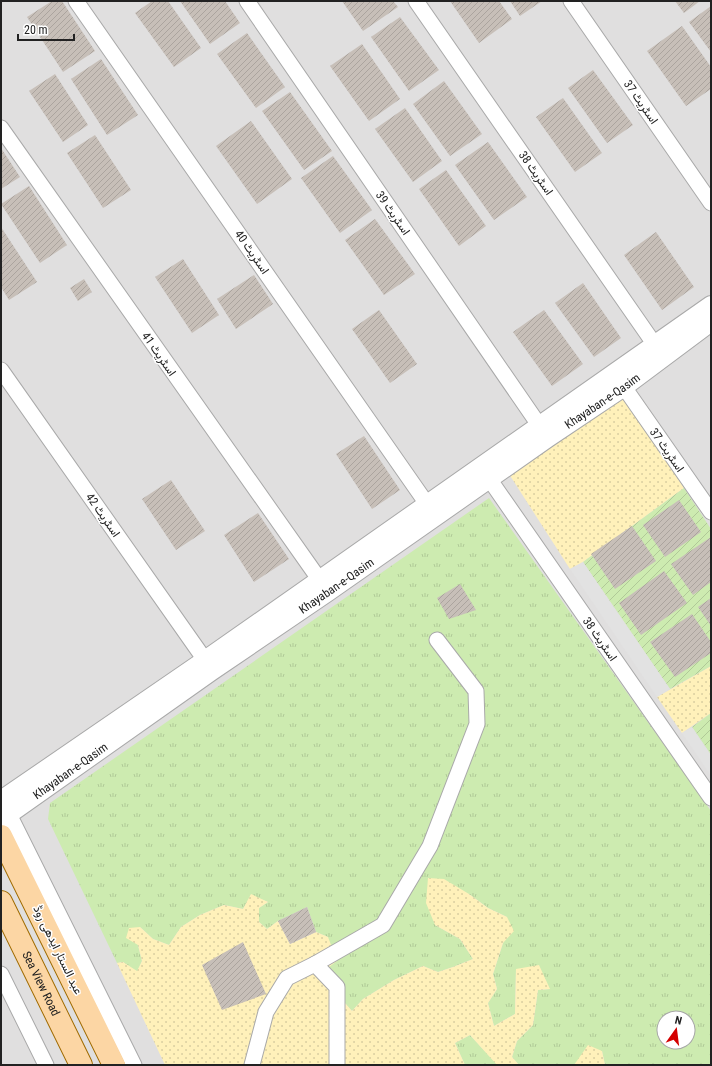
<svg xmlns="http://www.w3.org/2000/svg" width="712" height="1066" font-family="'Roboto Condensed',Vazirmatn,sans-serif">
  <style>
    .residential { fill: #e0dfdf; fill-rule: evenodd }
    .grass { fill: url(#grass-tufts); fill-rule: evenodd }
    .sand { fill: url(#sand-dots) }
    .garden { fill: url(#garden-furrows) }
    .parking { fill: #e2e2e2 }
    .building { fill: url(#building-hatch) }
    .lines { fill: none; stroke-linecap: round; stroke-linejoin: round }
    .minor-casing { stroke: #a9a9a9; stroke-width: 17 }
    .tertiary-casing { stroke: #a9a9a9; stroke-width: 20 }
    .primary-casing { stroke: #a06b00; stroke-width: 24 }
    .minor { stroke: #fff; stroke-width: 15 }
    .tertiary { stroke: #fff; stroke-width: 18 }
    .primary { stroke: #fcd6a4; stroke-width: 22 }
    .labels { text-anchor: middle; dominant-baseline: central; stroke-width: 3; stroke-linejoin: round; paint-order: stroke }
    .street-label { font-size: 12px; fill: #222; stroke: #fff }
  </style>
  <defs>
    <pattern id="grass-tufts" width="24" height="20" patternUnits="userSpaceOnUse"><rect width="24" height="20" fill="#cdebb0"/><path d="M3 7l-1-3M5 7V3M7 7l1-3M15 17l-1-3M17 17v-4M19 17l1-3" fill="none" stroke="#b0c997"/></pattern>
    <pattern id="sand-dots" width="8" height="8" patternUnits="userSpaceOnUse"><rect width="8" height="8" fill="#fff1ba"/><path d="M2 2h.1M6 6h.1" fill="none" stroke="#dacea0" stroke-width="1.8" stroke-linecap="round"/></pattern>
    <pattern id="garden-furrows" width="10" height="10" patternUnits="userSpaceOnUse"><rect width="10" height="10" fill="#cdebb0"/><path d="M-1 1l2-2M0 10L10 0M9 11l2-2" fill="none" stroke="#b0c997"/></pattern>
    <pattern id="building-hatch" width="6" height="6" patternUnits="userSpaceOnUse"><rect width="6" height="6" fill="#c7bfb8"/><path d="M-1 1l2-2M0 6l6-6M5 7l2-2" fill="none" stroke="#aba49e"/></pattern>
  </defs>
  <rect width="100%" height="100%" fill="#f2efe9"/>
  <path class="residential" d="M 1,1 L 711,1 L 711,1065 L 1,1065 ZM 664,1018 L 688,1018 L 688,1042 L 664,1042 Z"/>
  <g class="grass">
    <path d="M 489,498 L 711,811 L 711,1065 L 605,1065 L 602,1051 L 574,1065 L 519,1065 L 512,1057 L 517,1041 L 533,1025 L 538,990 L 550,989 L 516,969 L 515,1014 L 494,1026 L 488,1003 L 497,989 L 493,974 L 503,943 L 507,917 L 488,908 L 469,894 L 435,925 L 460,939 L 473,959 L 453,967 L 438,972 L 423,966 L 394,980 L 363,999 L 352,1011 L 344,1002 L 342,986 L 329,967 L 328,937 L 316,932 L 307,907 L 278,921 L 267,929 L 259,922 L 259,908 L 268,902 L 251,895 L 243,909 L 224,905 L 200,915 L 181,927 L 169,945 L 153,939 L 140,927 L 138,945 L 142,961 L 137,972 L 123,962 L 117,963 L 48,819 L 50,803 ZM 664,1018 L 688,1018 L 688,1042 L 664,1042 Z"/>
    <polygon points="470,1035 495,1062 497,1065 465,1065 455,1043"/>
  </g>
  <g class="sand">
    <polygon points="623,396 684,488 583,562 570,569 509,474"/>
    <polygon points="711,666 711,713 682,733 657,697"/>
    <polygon points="428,878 444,879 469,894 488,908 507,917 514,931 503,943 493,974 497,989 488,1003 494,1026 515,1014 516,969 539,965 550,989 538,990 533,1025 517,1041 512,1057 519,1065 497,1065 470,1035 455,1043 465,1065 165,1065 117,963 123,962 137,971 142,961 138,945 126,938 129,928 140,927 153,939 169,945 181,927 200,915 224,905 243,909 251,894 268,902 259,908 259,922 267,929 278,921 290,944 316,932 328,937 337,961 329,967 342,986 344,1002 352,1011 363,999 394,980 423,966 438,972 453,967 473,959 460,939 435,925 426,903"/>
    <polygon points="588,1045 602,1051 605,1065 574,1065"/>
  </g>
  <g class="garden">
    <polygon points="684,488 711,529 711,666 670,689 583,562"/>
    <polygon points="711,713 711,755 692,727"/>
  </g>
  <g class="parking">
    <polygon points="583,562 670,689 657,697 570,569"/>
    <polygon points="692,727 711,755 711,776 682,733"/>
  </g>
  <g class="building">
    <polygon points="52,1 62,1 95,51 63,72 27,17"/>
    <polygon points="152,1 168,1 201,48 174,67 135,13"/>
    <polygon points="180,1 225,1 240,23 210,44"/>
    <polygon points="342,1 393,1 398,7 363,31"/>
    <polygon points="450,1 499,1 512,19 479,43"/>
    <polygon points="510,1 542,1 520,16"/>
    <polygon points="675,1 700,1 684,13"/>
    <polygon points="711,6 711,52 689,22"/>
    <polygon points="400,17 439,70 409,91 371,37"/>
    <polygon points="682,26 711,67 711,89 686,106 647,51"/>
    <polygon points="247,33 285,87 256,108 217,54"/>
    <polygon points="362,44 400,99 369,121 330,66"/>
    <polygon points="101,59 138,115 107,135 71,79"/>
    <polygon points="593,70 633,125 607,143 568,88"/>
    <polygon points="55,74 88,125 63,142 29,91"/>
    <polygon points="444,81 482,134 450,156 413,104"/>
    <polygon points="290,92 332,151 304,170 262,111"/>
    <polygon points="563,98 602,153 575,172 536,117"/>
    <polygon points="405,108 442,161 413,182 375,129"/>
    <polygon points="251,121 292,179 257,204 216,146"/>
    <polygon points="95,135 131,190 103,208 67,153"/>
    <polygon points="488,142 527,197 494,220 455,165"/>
    <polygon points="1,148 20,177 1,189"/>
    <polygon points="333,156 372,210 340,233 301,178"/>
    <polygon points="446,170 486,226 459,246 419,189"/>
    <polygon points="29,186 67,245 40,263 1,204"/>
    <polygon points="375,219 415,274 384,295 345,240"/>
    <polygon points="1,227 37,282 9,300 1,287"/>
    <polygon points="656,232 694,287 662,310 624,255"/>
    <polygon points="183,259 219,315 192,333 155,277"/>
    <polygon points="254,275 273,304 236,329 217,299"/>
    <polygon points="84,279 92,292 78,301 70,288"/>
    <polygon points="583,283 621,338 594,357 555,303"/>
    <polygon points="379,310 417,364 390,383 352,329"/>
    <polygon points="544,310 583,364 552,386 513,332"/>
    <polygon points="364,436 400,490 372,509 336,454"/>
    <polygon points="171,480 205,531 176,550 142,499"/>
    <polygon points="679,500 701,532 665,557 643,525"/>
    <polygon points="258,513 289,559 254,582 224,535"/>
    <polygon points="632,526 656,561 615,589 591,554"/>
    <polygon points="711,537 711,582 693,595 671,564"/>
    <polygon points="664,571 687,603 641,635 619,603"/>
    <polygon points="460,584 476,610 449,619 437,598"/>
    <polygon points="711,598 711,626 698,607"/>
    <polygon points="692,614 711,642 711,653 675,677 650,642"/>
    <polygon points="307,907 316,932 290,944 278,921"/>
    <polygon points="243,942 266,994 222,1010 202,965"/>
  </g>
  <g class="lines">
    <g class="minor-casing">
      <g id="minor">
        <polyline points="76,1 427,504"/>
        <polyline points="247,1 539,425"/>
        <polyline points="416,1 655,345"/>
        <polyline points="571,1 711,203"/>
        <polyline points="1,128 319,579"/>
        <polyline points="1,370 205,660"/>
        <polyline points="624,387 711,512"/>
        <polyline points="490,480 711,798"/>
        <polyline points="4,804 134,1065"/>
        <polyline points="315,964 383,925 430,846 477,724 476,691 437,640"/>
        <polyline points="1,974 46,1065"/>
        <polyline points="252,1065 266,1012 287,978 315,964 337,987 337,1065"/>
      </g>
    </g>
    <g class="tertiary-casing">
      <g id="tertiary">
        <polyline points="1,800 205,660 711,305"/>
        <path id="s1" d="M 1,820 L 212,671 L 328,592 L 548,438 L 624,387 L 711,322"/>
      </g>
    </g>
    <g class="primary-casing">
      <g id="primary">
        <polyline points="1,836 114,1065"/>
        <path id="s2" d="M 1,902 L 81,1065"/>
      </g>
    </g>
    <use href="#minor" class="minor"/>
    <use href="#tertiary" class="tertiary"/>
    <use href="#primary" class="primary"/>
  </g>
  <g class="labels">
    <g class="street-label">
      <text transform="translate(641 102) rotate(55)">اسٹریٹ 37</text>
      <text transform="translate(536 173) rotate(55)">اسٹریٹ 38</text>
      <text transform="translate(393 213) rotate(55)">اسٹریٹ 39</text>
      <text transform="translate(252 252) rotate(55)">اسٹریٹ 40</text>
      <text transform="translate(159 354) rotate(55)">اسٹریٹ 41</text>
      <text stroke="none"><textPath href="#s1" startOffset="733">Khayaban-e-Qasim</textPath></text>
      <text transform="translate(667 450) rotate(55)">اسٹریٹ 37</text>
      <text transform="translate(103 515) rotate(55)">اسٹریٹ 42</text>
      <text stroke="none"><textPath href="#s1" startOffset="409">Khayaban-e-Qasim</textPath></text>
      <text transform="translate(600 639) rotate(55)">اسٹریٹ 38</text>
      <text stroke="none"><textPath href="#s1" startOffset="85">Khayaban-e-Qasim</textPath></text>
      <text transform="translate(58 950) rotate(64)">عبد الستار ایدھی روڈ</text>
      <text stroke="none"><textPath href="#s2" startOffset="91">Sea View Road</textPath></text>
    </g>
  </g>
  <rect width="712" height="1066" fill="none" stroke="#222222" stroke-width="4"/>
  <g transform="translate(676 1030) rotate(14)"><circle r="19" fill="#ffffff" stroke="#a7a7a7"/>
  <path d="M0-3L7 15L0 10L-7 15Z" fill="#d40000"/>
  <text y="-6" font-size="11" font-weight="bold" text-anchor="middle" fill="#222222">N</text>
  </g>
  <path d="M18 34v6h56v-6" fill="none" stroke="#222222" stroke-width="2"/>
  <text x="24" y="34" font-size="12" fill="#222222" stroke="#ffffff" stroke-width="3" paint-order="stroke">20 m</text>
</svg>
